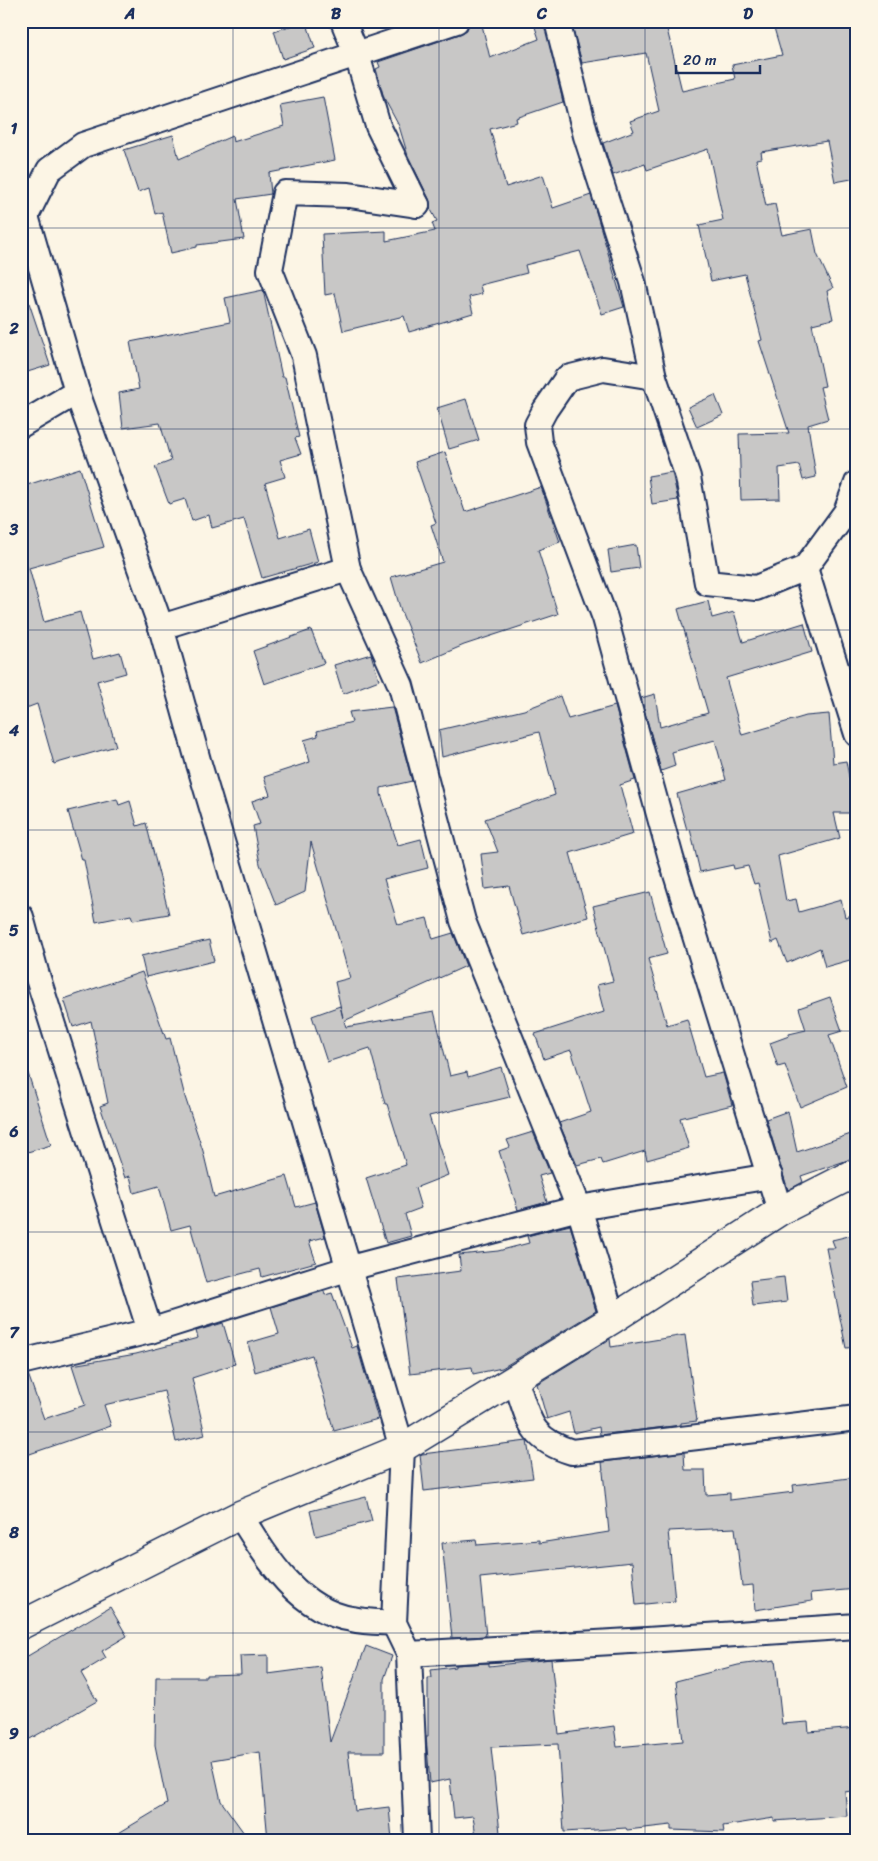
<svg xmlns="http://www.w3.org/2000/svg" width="878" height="1861" font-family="Sriracha,sans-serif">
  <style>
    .building { fill: #c8c7c6; stroke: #1b2f5e }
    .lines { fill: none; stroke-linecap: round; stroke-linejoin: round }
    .minor-casing { stroke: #1b2f5e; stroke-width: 28 }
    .tertiary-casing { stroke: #1b2f5e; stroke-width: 31 }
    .minor { stroke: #fcf5e5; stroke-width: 24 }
    .tertiary { stroke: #fcf5e5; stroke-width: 28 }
    .grid { fill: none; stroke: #1b2f5e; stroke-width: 1; stroke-opacity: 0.55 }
    .neatline { fill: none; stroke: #1b2f5e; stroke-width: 2 }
    .grid-label { font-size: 16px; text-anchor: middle; font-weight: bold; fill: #1b2f5e }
  </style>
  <rect width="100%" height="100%" fill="#fcf5e5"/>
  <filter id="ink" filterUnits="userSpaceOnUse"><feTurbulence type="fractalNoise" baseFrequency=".02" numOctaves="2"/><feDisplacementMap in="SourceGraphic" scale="10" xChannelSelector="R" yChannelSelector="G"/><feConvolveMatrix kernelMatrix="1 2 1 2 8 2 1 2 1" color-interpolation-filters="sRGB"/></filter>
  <g filter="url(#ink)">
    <g class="building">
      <polygon points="306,21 315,48 283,59 274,31"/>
      <polygon points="469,21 481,21 490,58 539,39 533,21 544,21 563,102 516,118 517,122 490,129 506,187 543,175 553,208 591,195 624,307 602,314 580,251 525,265 527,273 480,285 482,294 469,297 473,313 409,332 404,316 343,331 335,293 325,295 322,234 386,231 386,241 435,231 432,223 437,221 430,208 429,199 408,156 399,126 384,98 376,69 380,67 378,62 460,34 467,30"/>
      <polygon points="571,21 665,21 682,91 735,79 732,65 782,55 772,21 852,21 857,41 857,178 835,182 827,141 761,152 762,158 756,159 766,206 775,204 782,235 812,229 817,254 833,288 827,291 833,319 812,324 825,386 820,387 828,419 808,425 816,477 803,480 799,465 779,468 780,499 741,500 739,434 789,433 759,341 762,340 745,274 711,281 699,225 723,220 708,149 647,170 645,164 613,175 603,143 634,131 630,121 659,111 646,53 582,63"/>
      <polygon points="323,97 335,160 269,173 271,194 237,199 244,239 197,245 197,247 171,253 162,212 155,214 149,188 138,192 124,150 173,135 179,159 232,136 233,142 284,126 280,105"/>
      <polygon points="263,290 282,377 285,377 299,437 295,438 301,454 280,460 285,477 265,483 280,538 309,529 318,562 262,578 244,519 212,528 209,515 192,521 185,499 169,504 155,467 171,461 160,423 123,428 119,393 139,389 130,342 230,322 225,298"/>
      <polygon points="21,291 25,291 50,365 21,374"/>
      <polygon points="715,395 723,415 697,427 688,407"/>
      <polygon points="466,399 479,440 449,449 437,408"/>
      <polygon points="445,452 465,512 541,487 560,542 538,550 558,614 464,645 422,663 401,611 391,577 443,562 431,525 436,523 415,462"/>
      <polygon points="80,468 104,547 29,568 44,622 80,612 93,659 120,652 126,673 97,681 116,746 54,764 37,704 21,710 21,568 27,567 21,545 21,487"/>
      <polygon points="672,472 678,500 652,504 648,476"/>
      <polygon points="636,545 639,568 611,572 608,550"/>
      <polygon points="708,601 712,618 734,612 743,642 804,623 812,652 726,678 742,735 806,716 829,714 833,763 846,761 856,813 834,813 840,838 778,856 786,901 796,899 799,912 841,900 845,917 857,914 857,958 825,967 820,948 787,963 778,940 772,943 758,883 754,884 748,866 734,869 733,865 700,872 690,829 687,830 677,794 726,780 715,740 672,752 675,766 661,771 641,698 655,694 660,727 708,713 678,609"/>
      <polygon points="311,630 324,663 264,684 253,651"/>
      <polygon points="371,654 379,680 343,694 334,665"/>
      <polygon points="560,696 568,719 615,706 635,780 620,785 633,834 570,853 588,917 523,935 509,886 485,889 481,854 498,852 485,819 555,795 539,732 442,757 439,730 524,710"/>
      <polygon points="392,707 412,781 381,788 381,794 398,845 421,839 428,868 384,879 398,925 427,918 433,939 453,933 466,966 344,1021 346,1027 434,1011 450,1076 467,1072 468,1077 501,1067 510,1097 429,1116 448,1175 415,1188 421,1208 405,1214 411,1236 386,1243 366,1178 406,1165 387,1104 385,1104 370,1048 327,1062 312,1016 340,1006 343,1018 335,982 350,978 311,842 305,892 276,905 260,864 253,826 260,824 252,801 270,795 264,777 310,762 304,740 318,736 317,731 352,722 349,712"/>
      <polygon points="117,799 119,805 130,801 137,826 146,823 169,914 133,920 131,915 96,922 84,860 82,860 68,811"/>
      <polygon points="650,892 667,954 648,959 667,1025 687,1019 704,1077 723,1073 732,1105 680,1118 689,1148 647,1160 645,1151 603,1164 601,1159 577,1165 559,1123 591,1112 571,1050 544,1059 535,1034 604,1012 597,985 613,981 593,906"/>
      <polygon points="209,940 214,961 146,977 141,956"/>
      <polygon points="142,972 166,1039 170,1038 185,1097 203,1151 214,1197 287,1176 296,1207 315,1202 325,1237 309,1241 316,1262 262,1277 260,1269 206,1283 190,1225 171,1230 159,1186 134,1193 130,1176 125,1178 100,1106 108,1103 91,1021 73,1027 64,999"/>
      <polygon points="830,997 842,1031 829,1035 847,1087 800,1107 785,1065 778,1067 770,1043 789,1036 789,1034 806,1030 799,1008"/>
      <polygon points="26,1067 51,1145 21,1154 21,1068"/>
      <polygon points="788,1111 797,1152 857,1132 857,1157 801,1176 803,1182 788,1190 766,1119"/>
      <polygon points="533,1132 550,1173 539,1176 547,1202 518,1210 499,1151 510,1147 507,1140"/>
      <polygon points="570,1225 596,1311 502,1368 473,1374 472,1367 410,1374 398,1279 461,1271 459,1255 498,1251 529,1243 527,1236"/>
      <polygon points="857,1234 857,1347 846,1348 826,1248 835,1248 832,1240"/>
      <polygon points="784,1277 787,1302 753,1306 750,1281"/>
      <polygon points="324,1291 325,1295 332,1293 352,1348 357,1346 378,1419 334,1431 312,1355 255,1372 248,1343 279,1334 271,1307"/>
      <polygon points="223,1323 235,1364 192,1378 205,1435 176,1442 164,1391 104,1405 111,1426 21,1457 21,1375 28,1374 44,1419 85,1405 72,1365 136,1354 198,1338 196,1331"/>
      <polygon points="685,1335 697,1421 681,1423 681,1425 600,1435 599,1427 574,1433 569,1412 547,1419 537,1384 610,1339 611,1347"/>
      <polygon points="527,1441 533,1478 424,1491 420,1455 422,1454"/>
      <polygon points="684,1452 685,1470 705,1470 706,1495 730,1493 730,1500 794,1492 793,1485 857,1477 857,1589 811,1593 812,1601 755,1610 753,1585 742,1586 735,1528 668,1531 675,1601 636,1605 632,1562 480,1578 486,1636 452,1638 442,1543 476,1540 477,1545 539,1540 539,1543 609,1532 602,1462"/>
      <polygon points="366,1497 372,1521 316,1536 310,1511"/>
      <polygon points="110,1607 127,1636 102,1651 106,1658 81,1673 97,1701 21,1744 21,1660"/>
      <polygon points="366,1646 392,1656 384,1679 384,1752 348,1752 355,1811 389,1807 392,1840 268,1840 260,1752 212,1760 221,1801 249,1840 107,1840 167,1804 155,1745 156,1677 206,1677 206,1675 241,1674 240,1656 268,1655 268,1674 321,1667 330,1742"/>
      <polygon points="551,1659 559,1734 614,1726 617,1747 683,1741 676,1681 738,1665 775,1660 782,1724 808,1722 809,1732 857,1728 857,1790 845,1792 847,1816 774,1821 774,1818 723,1826 724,1832 671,1830 671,1825 627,1830 626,1828 564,1832 558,1744 491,1747 500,1833 476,1836 473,1816 454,1818 450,1779 430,1783 426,1736 428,1736 428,1678 432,1678 431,1670 455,1667 455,1665 489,1663 489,1666"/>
    </g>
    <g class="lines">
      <g class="minor-casing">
        <g id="minor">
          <polyline points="343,21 357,55 378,126 417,205"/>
          <polyline points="557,21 586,136 633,282 654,377 688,477 707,583 756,588 805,568 846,512 857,483"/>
          <polyline points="417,205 349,195 285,193 270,270 304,356 348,569 401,686 463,921 579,1208 770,1176"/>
          <polyline points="26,216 77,392 161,627 199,764 402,1448 394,1623 409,1654 417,1840"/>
          <polyline points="21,219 26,216 49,170 83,145 456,21"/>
          <polyline points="654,377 603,369 567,378 545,410 537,425 539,442 605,618 671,858 780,1211"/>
          <polyline points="21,425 77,392"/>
          <polyline points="805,568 857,734"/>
          <polyline points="161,627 348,569"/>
          <polyline points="21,917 36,972 150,1331"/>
          <polyline points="21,1362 150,1331 350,1268 579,1208 613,1319"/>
          <path d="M 515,1379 C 529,1418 528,1439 572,1452 L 857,1418"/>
          <path d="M 240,1515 C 266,1557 298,1611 352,1619 C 365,1622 380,1622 394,1623"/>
          <polyline points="409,1654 647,1640 857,1626"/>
        </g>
      </g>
      <g class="tertiary-casing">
        <polyline id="tertiary" points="21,1625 240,1515 402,1448 613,1319 780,1211 857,1172"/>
      </g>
      <use href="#minor" class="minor"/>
      <use href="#tertiary" class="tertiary"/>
    </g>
  </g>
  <path class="grid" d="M 233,21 L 233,1840M 439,21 L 439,1840M 645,21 L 645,1840M 21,228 L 857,228M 21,429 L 857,429M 21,630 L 857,630M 21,830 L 857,830M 21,1031 L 857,1031M 21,1232 L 857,1232M 21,1432 L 857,1432M 21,1633 L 857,1633"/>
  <rect width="878" height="1861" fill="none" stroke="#fcf5e5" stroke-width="55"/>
  <path d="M676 65v8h84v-8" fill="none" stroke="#1b2f5e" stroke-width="2.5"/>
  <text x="683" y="65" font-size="15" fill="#1b2f5e" stroke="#fcf5e5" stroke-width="4" paint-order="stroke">20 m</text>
  <rect x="28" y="28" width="822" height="1806" class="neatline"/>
  <g class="grid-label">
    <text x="130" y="19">A</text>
    <text x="336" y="19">B</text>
    <text x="542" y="19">C</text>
    <text x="748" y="19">D</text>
    <text x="14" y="134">1</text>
    <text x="14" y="334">2</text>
    <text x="14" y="535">3</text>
    <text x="14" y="736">4</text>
    <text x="14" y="936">5</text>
    <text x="14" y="1137">6</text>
    <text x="14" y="1338">7</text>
    <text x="14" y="1538">8</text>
    <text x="14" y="1739">9</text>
  </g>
</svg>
